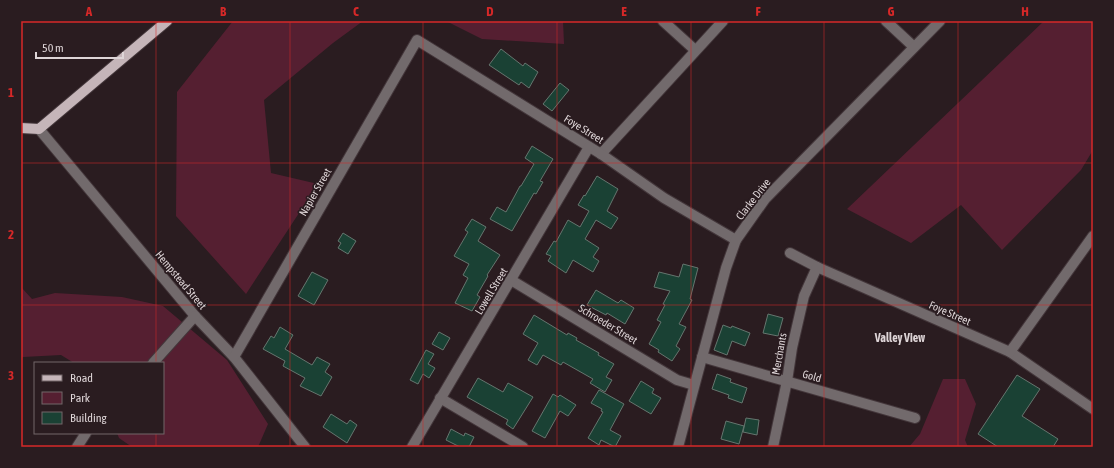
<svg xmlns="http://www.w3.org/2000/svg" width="1114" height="468" font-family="'Asap Condensed',sans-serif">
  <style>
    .green { fill: #551f31 }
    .building { fill: #1a4134; stroke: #65756e }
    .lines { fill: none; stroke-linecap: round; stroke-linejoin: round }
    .minor-casing { stroke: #43363a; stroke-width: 12 }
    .major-casing { stroke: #43363a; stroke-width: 12 }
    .minor { stroke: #726a6c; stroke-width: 10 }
    .major { stroke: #c5b5b9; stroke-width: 10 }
    .grid { fill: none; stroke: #d62828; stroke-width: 1; stroke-opacity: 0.55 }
    .labels { text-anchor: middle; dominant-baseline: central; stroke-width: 3.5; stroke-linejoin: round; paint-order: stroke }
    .street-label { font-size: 11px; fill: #ded5d7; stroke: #2a1c20 }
    .neighbourhood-label { font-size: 12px; font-weight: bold; fill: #ded5d7; stroke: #2a1c20 }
    .neatline { fill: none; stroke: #d62828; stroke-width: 1.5 }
    .grid-label { font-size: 13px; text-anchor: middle; font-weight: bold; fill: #d62828 }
  </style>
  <rect width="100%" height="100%" fill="#2a1c20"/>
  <g class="green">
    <polygon points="233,21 363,21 333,43 264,100 271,173 318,184 246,294 176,216 177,92"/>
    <polygon points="446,21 563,21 564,44 482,39"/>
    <polygon points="1044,21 1093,21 1093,150 1081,170 1002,250 961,205 911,243 847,209"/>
    <polygon points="21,287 32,299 55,293 122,297 163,306 227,360 268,424 258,447 132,447 119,438 117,433 163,433 163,363 74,363 61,355 23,357 21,358"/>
    <polygon points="943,379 965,379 976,404 965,440 968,447 909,447 920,434"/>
  </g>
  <g class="building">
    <polygon points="501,49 523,66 525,63 538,72 529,88 521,82 519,85 489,65"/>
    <polygon points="560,83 569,90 552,111 543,104"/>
    <polygon points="532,146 553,159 540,181 543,182 536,194 534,193 512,231 490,219 497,207 506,212 520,186 521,186 534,164 525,158"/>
    <polygon points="597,176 618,189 607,211 618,218 611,229 596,220 585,239 599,248 593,257 599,261 593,272 573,260 566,273 548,261 551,256 546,254 554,241 556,242 568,220 580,227 589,211 578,205 584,195 585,196"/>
    <polygon points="472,219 486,227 478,241 500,255 487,275 488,276 477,295 480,297 472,311 455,303 468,278 463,275 469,264 454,256 468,232 465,230"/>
    <polygon points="343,233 356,241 348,254 338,248 341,243 338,241"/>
    <polygon points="683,264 698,268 690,299 692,300 679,324 686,327 676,346 680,349 672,361 658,352 659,350 649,344 661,322 657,320 665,305 663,304 670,291 654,287 659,272 679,277"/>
    <polygon points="312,272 328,280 314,305 298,296"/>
    <polygon points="596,290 618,303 621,300 634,308 625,324 607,313 606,315 587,305"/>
    <polygon points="768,314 783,318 778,336 763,333"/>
    <polygon points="534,315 567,335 568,333 577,338 576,340 599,353 598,355 614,364 606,377 612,380 605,392 590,383 593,379 563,362 561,365 543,355 537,365 528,360 538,343 523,334"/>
    <polygon points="723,325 731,328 732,326 750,333 745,346 732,341 727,355 714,350"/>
    <polygon points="280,327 293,335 285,349 312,365 317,357 330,364 325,372 332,377 321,396 300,386 305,378 283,366 285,361 263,349 271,336 274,338"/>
    <polygon points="439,332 450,338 443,350 432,344"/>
    <polygon points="426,350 434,354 428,364 435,368 429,378 423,374 418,384 410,380"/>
    <polygon points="717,374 731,379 730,382 747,388 742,403 728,398 729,395 712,389"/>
    <polygon points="1017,375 1040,389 1022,416 1058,439 1053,447 998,447 978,434"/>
    <polygon points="478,378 503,392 508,383 533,397 513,429 506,424 508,420 467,397"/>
    <polygon points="641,381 654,389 652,393 661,398 651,414 629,401"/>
    <polygon points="599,390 624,404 610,430 621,436 615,447 601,440 599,445 588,438 603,412 601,411 602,409 591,403"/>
    <polygon points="553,394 558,397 560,395 576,405 568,416 560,411 545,438 532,431"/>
    <polygon points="331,414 347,424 350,420 357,425 347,443 323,427"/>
    <polygon points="746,418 759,420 757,435 743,432"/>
    <polygon points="726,421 744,426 739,444 721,439"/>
    <polygon points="451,429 464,436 465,433 474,437 469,447 460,447 446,440"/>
  </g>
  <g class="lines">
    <g class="minor-casing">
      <g id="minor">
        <polyline points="663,21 695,50"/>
        <polyline points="886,21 914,47"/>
        <polyline points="39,129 195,316 234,357 305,447"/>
        <polyline points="601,154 723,21"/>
        <polyline points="790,253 817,267 1010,352 1093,409"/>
        <polyline points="511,280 677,380 694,385"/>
        <polyline points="1010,352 1093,236"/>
        <polyline points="234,357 417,40 601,154 664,198 736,240"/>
        <polyline points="702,357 915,418"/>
        <polyline points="153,363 195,316"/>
        <polyline points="440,398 523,447"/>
        <polyline points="77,447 86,433"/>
        <polyline points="412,447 589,147"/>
        <polyline points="678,447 726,268 736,240 765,199 940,21"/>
        <polyline points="773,447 787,381 792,348 804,296 817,267"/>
      </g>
    </g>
    <g class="major-casing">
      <polyline id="major" points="21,128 39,129 167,21"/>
    </g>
    <use href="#minor" class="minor"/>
    <use href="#major" class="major"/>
  </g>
  <path class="grid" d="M 156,21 L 156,363M 290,21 L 290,447M 423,21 L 423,447M 557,21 L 557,447M 691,21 L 691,447M 824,21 L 824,447M 958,21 L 958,447M 21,163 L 1093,163M 21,305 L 1093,305M 156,433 L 156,447"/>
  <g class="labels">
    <g class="street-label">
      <text transform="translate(584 129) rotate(32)">Foye Street</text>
      <text transform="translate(315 192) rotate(-60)">Napier Street</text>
      <text transform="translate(753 199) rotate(-52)">Clarke Drive</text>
      <text transform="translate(181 280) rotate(50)">Hempstead Street</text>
      <text transform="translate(491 291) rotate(-59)">Lowell Street</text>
      <text transform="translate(950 313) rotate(24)">Foye Street</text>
      <text transform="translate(608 324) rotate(31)">Schroeder Street</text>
      <text transform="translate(779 354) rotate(-80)">Merchants</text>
      <text transform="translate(812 376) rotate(16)">Gold</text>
    </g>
    <g class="neighbourhood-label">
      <text x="900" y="338">Valley View</text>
    </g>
  </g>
  <rect width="1114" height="468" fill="none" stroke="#2a1c20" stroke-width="44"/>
  <rect x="34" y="362" width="130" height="72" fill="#2a1c20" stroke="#726669"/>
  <rect x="42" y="375" width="20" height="6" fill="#c5b5b9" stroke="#726669"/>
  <text x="70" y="382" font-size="12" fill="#ded5d7">Road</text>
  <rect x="42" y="392" width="20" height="12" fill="#551f31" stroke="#726669"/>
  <text x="70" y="402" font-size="12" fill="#ded5d7">Park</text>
  <rect x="42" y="412" width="20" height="12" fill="#1a4134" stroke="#726669"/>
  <text x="70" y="422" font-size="12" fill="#ded5d7">Building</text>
  <path d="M36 52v6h87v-6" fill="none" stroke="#ded5d7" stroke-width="2"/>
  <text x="42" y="52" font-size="12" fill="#ded5d7" stroke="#2a1c20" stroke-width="3" paint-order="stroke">50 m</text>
  <rect x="22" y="22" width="1070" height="424" class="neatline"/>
  <g class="grid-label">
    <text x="89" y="16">A</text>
    <text x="223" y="16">B</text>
    <text x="356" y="16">C</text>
    <text x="490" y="16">D</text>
    <text x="624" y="16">E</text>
    <text x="758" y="16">F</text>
    <text x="891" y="16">G</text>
    <text x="1025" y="16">H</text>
    <text x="11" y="97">1</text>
    <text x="11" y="239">2</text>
    <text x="11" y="380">3</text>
  </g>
</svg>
